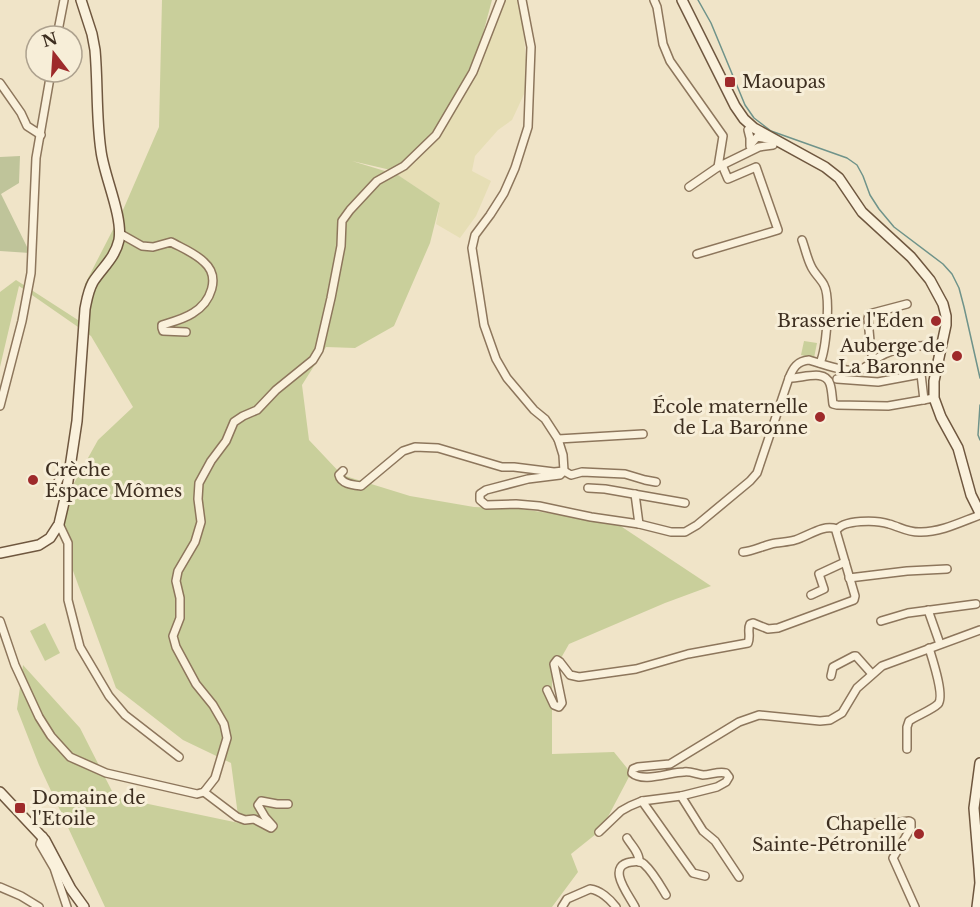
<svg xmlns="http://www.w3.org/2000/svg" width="980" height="907" font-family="'Libre Baskerville',serif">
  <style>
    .farmland { fill: #e6deb5 }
    .green { fill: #c9cf9b }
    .cemetery { fill: #bfc49a }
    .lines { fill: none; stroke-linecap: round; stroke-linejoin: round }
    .stream { stroke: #6f938a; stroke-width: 1.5 }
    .minor-casing { stroke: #8d765c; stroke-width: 10 }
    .secondary-casing { stroke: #6f573f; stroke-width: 12 }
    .minor { stroke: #faf1dc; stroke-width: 7 }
    .secondary { stroke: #faf1dc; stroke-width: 9 }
    .poi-dot { fill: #9e2a2b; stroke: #f7eed8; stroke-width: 2 }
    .labels { text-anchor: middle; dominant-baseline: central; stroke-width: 6; stroke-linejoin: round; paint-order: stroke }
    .poi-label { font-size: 18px; fill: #3d2e20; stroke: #f7eed8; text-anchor: end }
  </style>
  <rect width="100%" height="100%" fill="#f0e4c8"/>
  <polygon class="farmland" points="505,0 518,0 523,25 526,61 525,92 512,120 498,130 475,156 472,171 491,181 476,216 460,238 436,224 440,203 398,175 423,154 442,133 470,86"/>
  <g class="green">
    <polygon points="162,0 492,0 478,52 449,107 435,129 395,171 352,161 398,175 440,203 430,243 394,326 355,348 326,347 302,385 309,440 342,475 410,496 474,507 521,509 616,523 711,586 665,603 569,644 552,674 552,754 614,752 631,773 601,830 571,854 578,872 552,907 105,907 39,765 17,709 23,665 80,728 115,797 239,823 231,763 183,740 116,688 54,519 98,440 133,407 91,336 19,286 0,367 0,292 16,280 81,322 85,284 123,210 159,127"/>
    <polygon points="804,341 817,343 814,358 801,355"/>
    <polygon points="45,623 60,653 45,661 30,631"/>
  </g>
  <polygon class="cemetery" points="20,156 19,183 1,194 30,253 0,251 0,157"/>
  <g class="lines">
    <g class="stream">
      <polyline points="698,0 711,23 745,105 754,118 771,131 847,158 857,165 863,176 870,195 879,209 894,227 943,264 952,274 959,288 964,307 980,378"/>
      <polyline points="980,405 978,435 980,440"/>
    </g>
    <g class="minor-casing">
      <g id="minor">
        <path d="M 522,0 L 531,47 L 528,127 L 515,168 L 504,193 L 490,215 L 475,235 L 472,248 L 484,325 L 496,359 L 507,378 L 534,410 L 545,419 L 558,439 L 563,455 L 564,471 L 560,475 L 528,479 L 486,490 L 480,494 L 480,500 L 486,505 L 516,504 L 539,506 L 591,517 L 639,524 L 671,532 L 685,532 L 697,525 L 750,481 L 757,473 L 789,378 C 793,368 797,361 809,360 C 822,364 847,373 859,370 C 866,368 872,361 879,357 C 894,348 924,343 942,347"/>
        <polyline points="654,0 657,7 663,44 670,61 723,136 718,167 759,147 773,145"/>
        <polyline points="57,36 64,0"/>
        <polyline points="0,83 21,113 27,126 41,135"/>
        <polyline points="748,130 750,138 750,146"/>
        <polyline points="751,144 757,137 768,139"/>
        <polyline points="689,187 718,167"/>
        <path d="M 119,233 L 142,246 L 153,247 L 171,242 C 182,248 195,253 204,262 C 221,277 211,302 193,313 C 184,319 172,322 162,325 L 162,328 L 163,331 L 186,332"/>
        <path d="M 802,240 C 805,248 807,258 811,266 C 814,273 821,279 824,285 C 831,298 826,350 820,363"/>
        <polyline points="697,254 778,230 756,167 728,179 722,165"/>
        <polyline points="874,360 871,352 868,319 869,314 907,304"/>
        <path d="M 789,378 C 801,379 825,368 830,384 C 832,390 832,397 833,404 L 837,405 L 888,406 L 934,398"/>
        <polyline points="837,379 878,382 921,374 924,400"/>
        <polyline points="0,406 22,321 31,273 36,158 51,72"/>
        <polyline points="558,439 643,434"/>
        <path d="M 343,471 L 339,475 C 341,484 353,485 361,486 L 403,451 L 415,447 L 438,448 L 502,467 L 514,467 L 554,472 L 564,471 L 571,475 L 582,472 L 625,474 L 645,480 L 656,482"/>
        <polyline points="56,486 61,475 64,473 69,473"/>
        <polyline points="588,488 605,489 685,503"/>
        <polyline points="635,494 639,524"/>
        <polyline points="59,524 68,543 68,600 80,647 109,696 125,715 179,757"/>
        <path d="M 743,552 C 754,551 764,545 776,543 C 782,542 789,542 795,540 C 809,536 822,524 837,529"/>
        <polyline points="849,578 907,571 947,569"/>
        <polyline points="811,595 824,589 819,574 845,562"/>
        <polyline points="928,610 940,644"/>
        <polyline points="0,621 15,665 39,717 51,736 70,757 106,773 197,794 204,792 215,778 227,738 224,724 213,705 196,684 176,647 173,636 180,618 180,598 176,581 178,571 195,542 201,522 198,499 199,483 211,461 226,441 234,422 243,416 257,410 276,390 313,360 319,350 331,298 341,246 342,221 350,210 377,181 404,166 436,135 473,72 501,0"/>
        <polyline points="881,621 908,613 976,604"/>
        <polyline points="831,676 833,667 854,656 856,656 872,674"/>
        <path d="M 547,690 L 554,705 L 559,707 L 562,703 L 554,664 L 557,660 L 560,662 L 570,675 L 579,677 L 636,669 L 688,654 L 748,643 C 751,636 747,630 750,624 L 753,623 L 768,629 L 778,628 L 854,600 L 855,596 L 836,531 C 843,519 877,520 889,524 C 900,527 909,533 921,532 C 941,532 961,522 980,515"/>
        <path d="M 907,749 L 907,727 L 909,721 C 916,716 932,710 938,704 C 945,696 932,658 929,648"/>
        <polyline points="204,792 237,817 245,820 254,819 271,828 273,826 265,817 258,805 261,801 277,804 288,804"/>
        <polyline points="681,796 703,831 715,841 739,877"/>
        <polyline points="642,801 693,873 705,876"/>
        <polyline points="863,823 884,824 909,821 911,822 911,828 893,858 915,907"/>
        <path d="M 599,832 L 621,811 L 630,806 L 642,801 L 681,796 L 717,787 L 726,782 L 729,777 L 726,773 C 718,771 711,775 703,775 C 696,774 690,771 684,772 C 670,772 643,783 632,773 L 633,769 L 638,767 L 670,764 L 739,722 L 759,715 L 820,721 L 830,720 L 842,713 L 857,688 L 882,666 L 980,630"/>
        <polyline points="43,836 40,844 54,868 67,907"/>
        <path d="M 627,838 C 631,845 640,853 639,862"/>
        <polyline points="0,887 21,896 39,907"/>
        <path d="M 562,907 L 567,899 L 590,889 C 600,890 610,899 616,907"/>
        <path d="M 635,907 C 629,895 605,866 631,862 C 636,861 641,861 644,864 C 653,872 660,885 666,895"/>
      </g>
    </g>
    <g class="secondary-casing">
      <g id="secondary">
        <polyline points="682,0 735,106 744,119 754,128 825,167 839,178 862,212 911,257 930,280 943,304 946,316 946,325 934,381 934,398 941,417 958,448 971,495 980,513"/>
        <path d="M 0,553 L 39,545 L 50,538 L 59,524 L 66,494 L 77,421 L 85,309 C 87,299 88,291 93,282 C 102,268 115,258 119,240 C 123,216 104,176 101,151 C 96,117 98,83 95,50 L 92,34 L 81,0"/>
        <polyline points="0,792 45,840 71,889 84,907"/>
        <polyline points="977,907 980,883 979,868 974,808 980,763"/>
      </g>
    </g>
    <use href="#minor" class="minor"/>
    <use href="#secondary" class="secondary"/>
  </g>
  <g class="poi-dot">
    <rect x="724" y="76" width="12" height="12" rx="3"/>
    <circle cx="936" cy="321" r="6"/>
    <circle cx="957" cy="356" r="6"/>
    <circle cx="820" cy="417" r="6"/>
    <circle cx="33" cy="480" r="6"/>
    <rect x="14" y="802" width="12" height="12" rx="3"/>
    <circle cx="919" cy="834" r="6"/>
  </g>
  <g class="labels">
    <g class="poi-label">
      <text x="742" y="82" text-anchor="start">Maoupas</text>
      <text x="924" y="321">Brasserie l'Eden</text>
      <text x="945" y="346">Auberge de<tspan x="945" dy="21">La Baronne</tspan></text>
      <text x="808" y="407">École maternelle<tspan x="808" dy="21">de La Baronne</tspan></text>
      <text x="45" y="470" text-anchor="start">Crèche<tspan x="45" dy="21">Espace Mômes</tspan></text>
      <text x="32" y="798" text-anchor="start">Domaine de<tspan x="32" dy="21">l'Etoile</tspan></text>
      <text x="907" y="824">Chapelle<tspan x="907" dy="21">Sainte-Pétronille</tspan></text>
    </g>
  </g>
  <g transform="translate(54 54) rotate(343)"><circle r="28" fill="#f7eed8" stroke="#ada18e" stroke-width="1.5"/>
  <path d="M0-4.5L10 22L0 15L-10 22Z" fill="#9e2a2b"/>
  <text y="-9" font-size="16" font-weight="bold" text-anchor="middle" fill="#3d2e20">N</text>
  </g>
</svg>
